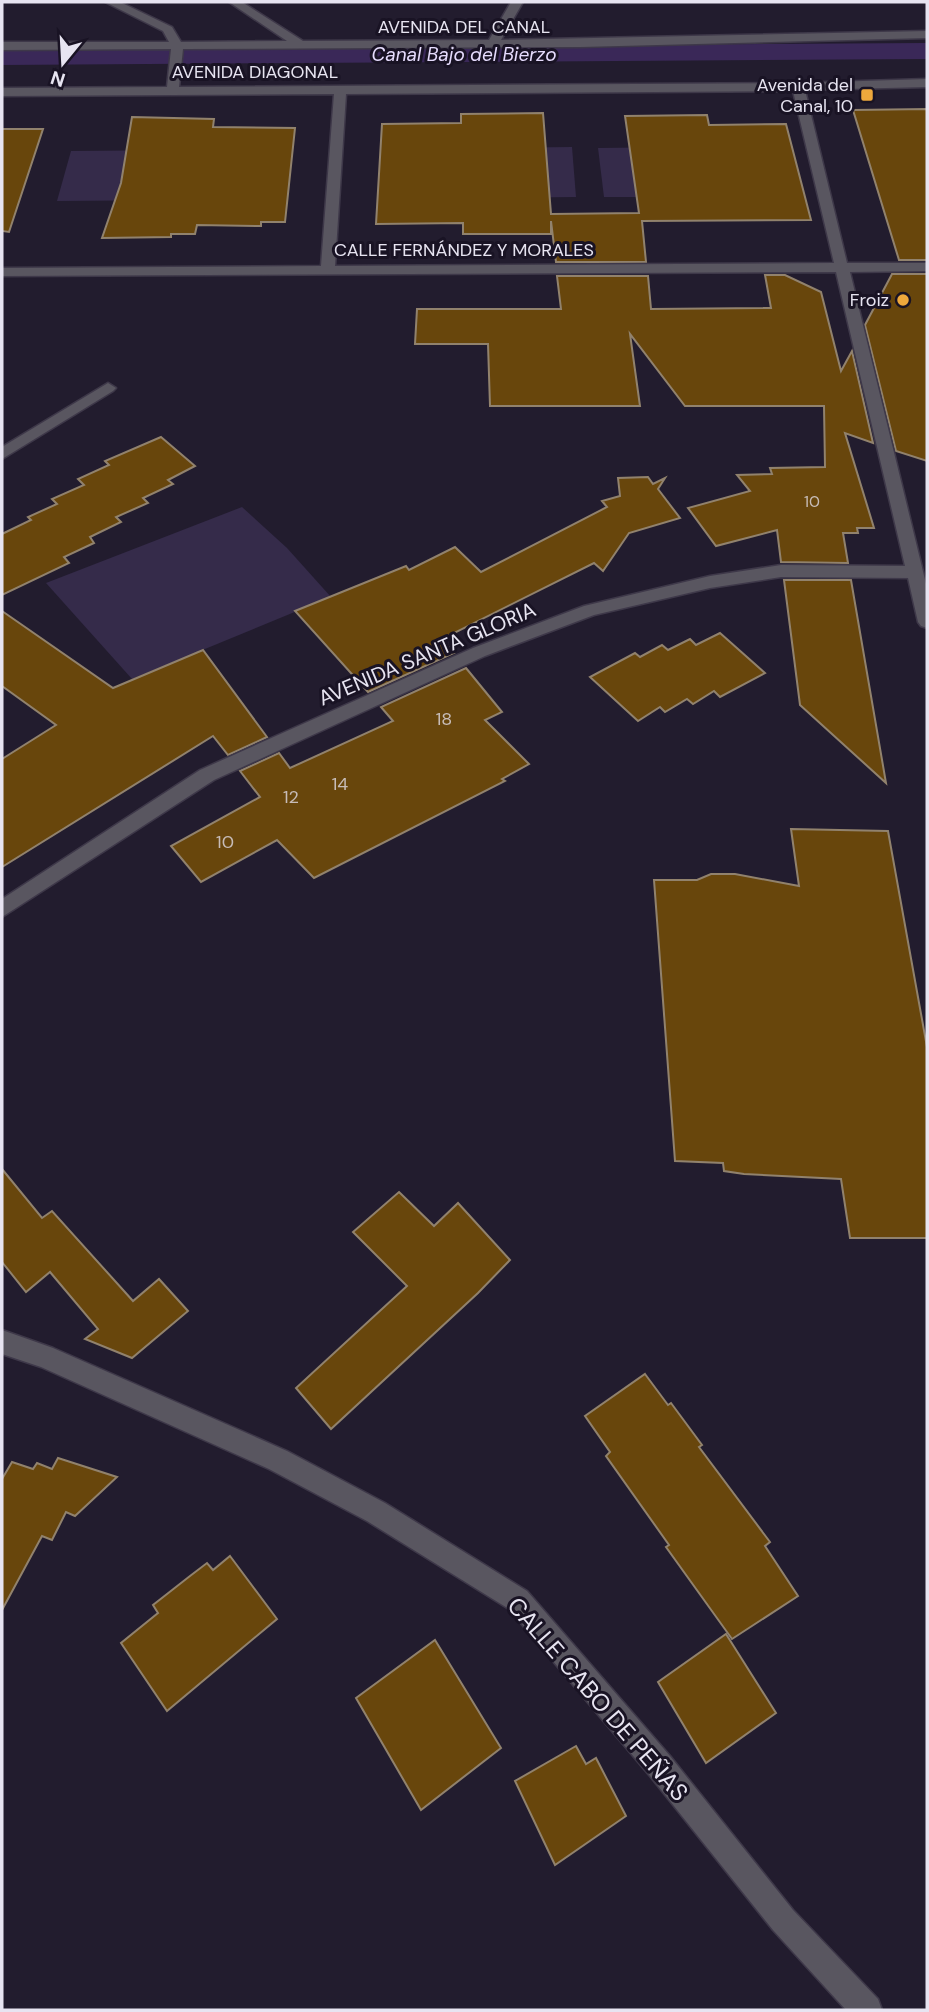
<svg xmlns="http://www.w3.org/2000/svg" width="929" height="2012" font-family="'DM Sans',sans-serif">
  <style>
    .green { fill: #352b4a }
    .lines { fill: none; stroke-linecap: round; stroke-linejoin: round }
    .canal { fill: #3a2858; fill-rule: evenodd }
    .building { fill: #68460c; stroke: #91826d; stroke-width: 2 }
    .minor-casing { stroke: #3e3849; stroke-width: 3 }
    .minor { fill: #595660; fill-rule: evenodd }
    .poi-dot { fill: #eea83c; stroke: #191324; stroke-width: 2.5 }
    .labels { text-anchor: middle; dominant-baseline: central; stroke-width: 6; stroke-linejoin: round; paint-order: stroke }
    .far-number-label { font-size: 16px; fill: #c7bcb8 }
    .far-street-label { font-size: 18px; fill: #e7e4f1; stroke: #191324 }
    .far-poi-label { font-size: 18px; fill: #e7e4f1; stroke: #191324; text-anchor: end }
    .number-label { font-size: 18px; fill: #c7bcb8 }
    .far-water-label { font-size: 19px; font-style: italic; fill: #e6dcfd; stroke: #191324 }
    .street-label { font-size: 21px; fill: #e7e4f1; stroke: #191324 }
    .near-street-label { font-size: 24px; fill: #e7e4f1; stroke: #191324 }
  </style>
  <rect width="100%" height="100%" fill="#221c2e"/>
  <g class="green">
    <polygon points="572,147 576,197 479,198 476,148"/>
    <polygon points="685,147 700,197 604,197 598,148"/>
    <polygon points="192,150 182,200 57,201 71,151"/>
    <polygon points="242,507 287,548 331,597 132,679 46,583"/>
  </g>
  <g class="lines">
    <polygon class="canal" points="927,43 927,59 2,65 2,49"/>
  </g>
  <g class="building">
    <polygon points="927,109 927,260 899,260 853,110"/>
    <polygon points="543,113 551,214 639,213 625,116 707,115 709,125 786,124 811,220 642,221 646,262 556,262 551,221 551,234 463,234 463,223 376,224 382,124 461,123 461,114"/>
    <polygon points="132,117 214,119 213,127 295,128 285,222 261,222 261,226 197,225 195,234 171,234 171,237 102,238 121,183"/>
    <polygon points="2,129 43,129 9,232 2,231"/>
    <polygon points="892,274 927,274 927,461 896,451 865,325"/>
    <polygon points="765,275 785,275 821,292 841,371 852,351 873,443 845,433 874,528 857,528 858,533 843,533 848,563 781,562 777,530 716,546 688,508 750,491 737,475 772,474 770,468 825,467 824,406 685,406 630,334 640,406 490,406 488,344 415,344 417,309 561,309 557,276 648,276 651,309 771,308"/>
    <polygon points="161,437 195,466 168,480 173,484 143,498 148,503 116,517 121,522 90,537 94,543 64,557 69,563 2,595 2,534 31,520 28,517 57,504 52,499 84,485 78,479 109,465 105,461"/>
    <polygon points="648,477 653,484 665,478 658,489 680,518 629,533 603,571 594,563 442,639 454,653 368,692 295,611 406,566 409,570 455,547 481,572 607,507 602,501 620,496 618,478"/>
    <polygon points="784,580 851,580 886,783 800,705"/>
    <polygon points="2,611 113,688 203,650 267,737 228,755 213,736 2,867 2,759 56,725 2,686"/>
    <polygon points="720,633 765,673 720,697 714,691 693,704 687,699 665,712 660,707 638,721 590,677 635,653 640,657 662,645 668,650 690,639 696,645"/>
    <polygon points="466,668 502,712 485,720 529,764 502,779 505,781 314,878 277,840 201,882 171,846 260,797 240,771 279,753 290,768 393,721 381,707"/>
    <polygon points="791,829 888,831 927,1047 927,1238 850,1238 841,1179 744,1174 724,1171 723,1163 675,1161 654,880 697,880 711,874 735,874 799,886"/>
    <polygon points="2,1169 42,1218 52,1211 133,1301 159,1279 188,1311 132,1358 85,1339 98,1329 50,1272 26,1292 2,1262"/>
    <polygon points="399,1192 434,1226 458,1203 510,1260 478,1293 331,1429 296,1388 407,1286 353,1232"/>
    <polygon points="645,1374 668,1405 671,1403 702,1445 699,1447 770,1542 765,1546 798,1596 732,1639 666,1547 669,1545 606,1456 610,1452 585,1416"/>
    <polygon points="58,1458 117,1477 75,1516 66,1512 52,1540 42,1536 2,1610 2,1479 12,1462 33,1469 37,1463 52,1469"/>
    <polygon points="230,1556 277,1619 167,1711 121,1643 158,1613 153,1605 190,1576 207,1563 213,1570"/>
    <polygon points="726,1634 776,1713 706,1763 658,1682"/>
    <polygon points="435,1640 501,1748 421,1810 356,1698"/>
    <polygon points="576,1746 586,1764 596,1758 626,1816 555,1865 515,1781"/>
  </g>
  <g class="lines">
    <g class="minor-casing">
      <g id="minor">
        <path d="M 105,2 L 120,2 L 172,27 L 181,42 L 287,41 L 229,2 L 242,2 L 303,41 L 489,40 L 511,2 L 523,2 L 501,40 L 927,31 L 927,38 L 581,47 L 183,49 L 179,87 L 798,83 L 927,79 L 927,87 L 805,90 L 847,263 L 927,263 L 927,271 L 850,272 L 927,588 L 927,628 L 921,626 L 918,622 L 908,578 L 781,577 L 710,588 L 594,615 L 485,656 L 214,780 L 2,917 L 2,899 L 200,770 L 473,648 L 584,606 L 710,576 L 781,565 L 905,566 L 836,272 L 2,276 L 2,268 L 321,266 L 334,94 L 2,96 L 2,88 L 167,87 L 171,49 L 2,50 L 2,42 L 169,42 L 163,31 ZM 793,91 L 834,263 L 335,266 L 346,94 Z"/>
        <polygon points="108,383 116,388 113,391 2,459 2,447"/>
        <polygon points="2,1330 53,1348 287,1451 385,1503 527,1591 670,1756 793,1910 878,1999 882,2010 846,2010 773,1930 650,1776 509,1609 367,1521 269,1469 41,1367 2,1354"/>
      </g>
    </g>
    <use href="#minor" class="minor"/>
  </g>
  <g class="poi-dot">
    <rect x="860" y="88" width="14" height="14" rx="3.5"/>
    <circle cx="903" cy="300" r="7"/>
  </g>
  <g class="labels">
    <g class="far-number-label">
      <text x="812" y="501">10</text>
    </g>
    <g class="far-street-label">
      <text x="464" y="27">AVENIDA DEL CANAL</text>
      <text x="255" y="72">AVENIDA DIAGONAL</text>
      <text x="464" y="250">CALLE FERNÁNDEZ Y MORALES</text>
    </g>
    <g class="far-poi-label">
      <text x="853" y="85">Avenida del<tspan x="853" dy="21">Canal, 10</tspan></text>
      <text x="889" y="300">Froiz</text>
    </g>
    <g class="number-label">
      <text x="444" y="719">18</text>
      <text x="340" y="784">14</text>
      <text x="291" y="797">12</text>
      <text x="225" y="842">10</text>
    </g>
    <g class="far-water-label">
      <text x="464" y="54">Canal Bajo del Bierzo</text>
    </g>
    <g class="street-label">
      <text transform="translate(427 654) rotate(-23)">AVENIDA SANTA GLORIA</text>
    </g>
    <g class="near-street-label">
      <text transform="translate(598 1699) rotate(49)">CALLE CABO DE PEÑAS</text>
    </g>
  </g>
  <rect width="929" height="2012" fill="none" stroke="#e7e4f1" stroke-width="7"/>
  <g transform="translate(63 63) rotate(198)" stroke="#191324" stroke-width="5" paint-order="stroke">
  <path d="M0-5L12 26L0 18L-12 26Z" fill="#e7e4f1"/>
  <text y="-10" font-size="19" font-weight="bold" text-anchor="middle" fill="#e7e4f1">N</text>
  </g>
</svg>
